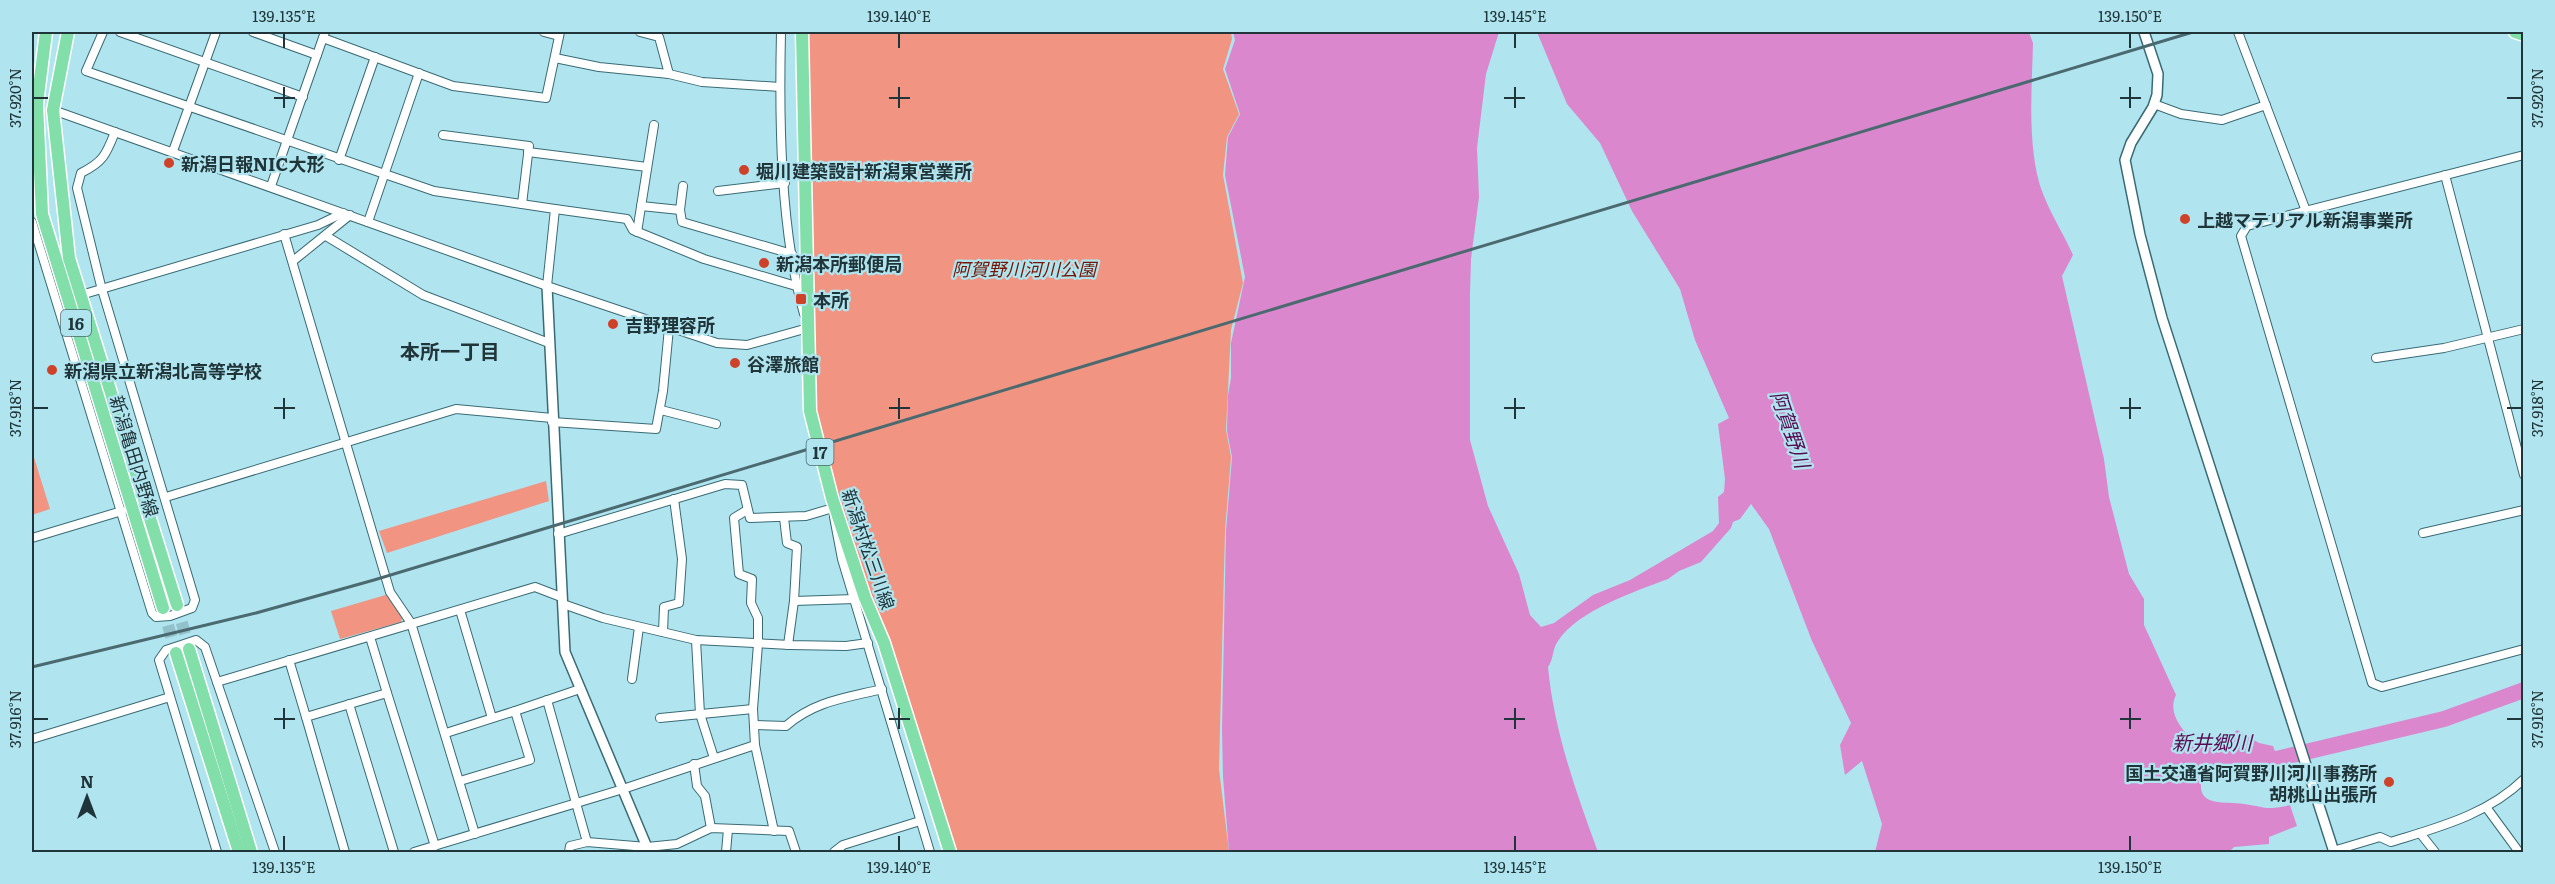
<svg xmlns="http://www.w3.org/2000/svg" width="2555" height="884" font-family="Literata,'Noto Sans JP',serif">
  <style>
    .green { fill: #f19481 }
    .water { fill: #db87ce }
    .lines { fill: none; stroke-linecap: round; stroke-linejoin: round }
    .river { stroke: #db87ce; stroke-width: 16 }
    .primary-tunnel { stroke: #93c1cb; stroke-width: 12; stroke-dasharray: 12 6; stroke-linecap: butt }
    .minor-casing { stroke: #396b75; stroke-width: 10 }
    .tertiary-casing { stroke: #396b75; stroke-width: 12 }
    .primary-casing { stroke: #fff; stroke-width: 15 }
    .minor { stroke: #fff; stroke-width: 8 }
    .tertiary { stroke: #fff; stroke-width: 9 }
    .primary { stroke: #83dfaa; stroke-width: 12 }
    .rail { stroke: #4b6a70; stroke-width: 3 }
    .ticks { fill: none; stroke: #203539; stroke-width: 2 }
    .poi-dot { fill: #ce4229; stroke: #b0e4ef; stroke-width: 2 }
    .labels { text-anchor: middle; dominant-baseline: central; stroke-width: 4.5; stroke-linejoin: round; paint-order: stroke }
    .shield { fill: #b0e4ef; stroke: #4b6a70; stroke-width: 1.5 }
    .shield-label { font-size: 16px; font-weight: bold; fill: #203539 }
    .poi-label { font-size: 18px; font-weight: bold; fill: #203539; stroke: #b0e4ef; text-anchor: start }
    .park-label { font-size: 18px; font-style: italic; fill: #751503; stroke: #b0e4ef }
    .street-label { font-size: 18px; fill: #203539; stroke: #b0e4ef }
    .neighbourhood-label { font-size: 20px; font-weight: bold; fill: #203539; stroke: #b0e4ef }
    .water-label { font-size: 20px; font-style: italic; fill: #580c51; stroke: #b0e4ef }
    .neatline { fill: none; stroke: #203539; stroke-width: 2 }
    .ticks-label { font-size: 15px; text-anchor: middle; fill: #203539 }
  </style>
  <rect width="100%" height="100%" fill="#b0e4ef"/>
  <g class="green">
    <polygon points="806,32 1231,32 1232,39 1223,69 1239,114 1227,137 1223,175 1243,283 1231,330 1226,430 1231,457 1225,531 1219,769 1229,852 954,852 839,513 815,411"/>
    <polygon points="32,451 50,509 32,515 32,450"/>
    <polygon points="546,481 549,501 387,553 379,531"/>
    <polygon points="389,594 403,615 401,622 340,639 331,611"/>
  </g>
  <path class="water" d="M 1233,32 L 1499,32 L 1486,74 L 1477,148 L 1479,197 L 1471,259 L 1470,294 L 1470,440 L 1488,506 L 1519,574 L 1530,615 L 1541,627 L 1554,623 L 1593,595 L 1630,580 L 1713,531 L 1719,523 L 1718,497 L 1724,492 L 1725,479 L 1718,424 L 1729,418 L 1695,340 L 1680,289 L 1632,211 L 1600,143 L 1567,104 L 1537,32 L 2029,32 L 2033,43 C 2032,86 2028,131 2037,174 C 2043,203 2061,228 2073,255 L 2062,276 L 2104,459 L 2109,497 L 2129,574 L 2144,599 L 2144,625 L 2176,695 C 2167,713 2182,729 2194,743 C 2212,744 2223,743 2237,730 L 2259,743 L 2273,746 L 2282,770 L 2264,769 L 2242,761 L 2203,773 C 2193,808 2220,801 2244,804 C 2267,807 2264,811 2290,805 L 2297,826 L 2269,837 L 2269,844 L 2234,847 L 2229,852 L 1875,852 L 1882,824 L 1862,761 L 1845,775 L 1840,745 L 1851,723 L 1812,641 L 1769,529 L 1751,504 L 1740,519 L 1733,522 L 1731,528 L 1701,562 L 1679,571 L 1668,579 C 1636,591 1577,611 1558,641 C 1552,649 1554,658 1548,667 C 1554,731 1576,792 1598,852 L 1229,852 L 1223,777 L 1222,729 L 1226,531 L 1232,457 L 1227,431 L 1228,395 L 1231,378 L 1231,343 L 1245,277 L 1225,175 L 1228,137 L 1240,114 L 1225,69 L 1235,40 Z"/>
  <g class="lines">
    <polyline class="river" points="2212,763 2251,765 2444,719 2524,690"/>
    <g class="primary-tunnel">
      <polyline points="177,605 189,649"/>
      <polyline points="163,608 176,653"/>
    </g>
    <g class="minor-casing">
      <g id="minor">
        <polyline points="103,32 86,71 434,191 555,209 547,286"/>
        <polyline points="120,32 303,97"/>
        <polyline points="253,32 317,55"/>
        <polyline points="544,32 559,36"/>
        <polyline points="640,32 659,37 669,74"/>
        <path d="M 781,32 C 779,119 780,230 804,314"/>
        <polyline points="2238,32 2306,211"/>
        <polyline points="323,38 453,86 546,98 560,32"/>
        <polyline points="555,58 599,67 669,74 702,82 780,87"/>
        <polyline points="2154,104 2181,114 2222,120 2266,105"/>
        <polyline points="53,110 547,286 717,343 747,345 808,328 807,326"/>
        <polyline points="443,135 529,146 522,204"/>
        <polyline points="173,151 216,32"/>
        <polyline points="528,152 647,167"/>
        <polyline points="2524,155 2247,226 2241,236 2372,683 2382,687 2524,649"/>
        <polyline points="339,160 375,57"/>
        <polyline points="2445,175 2524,475"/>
        <polyline points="271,186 325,32"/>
        <polyline points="718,191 785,183"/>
        <polyline points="641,206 680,210 683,186"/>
        <polyline points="555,209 627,219 633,230 704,259 796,286"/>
        <polyline points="680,210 682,222 792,254"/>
        <path d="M 32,222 L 152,613 L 156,617 L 170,616 L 192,608 L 195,600 L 101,286 L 77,188 L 81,173 C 103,162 106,155 115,132"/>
        <polyline points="368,222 419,73"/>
        <polyline points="637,232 654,125"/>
        <polyline points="284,234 390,592 411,623 475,834"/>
        <polyline points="326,236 423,295 549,343"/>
        <polyline points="293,261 350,215"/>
        <polyline points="81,295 318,225 343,213"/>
        <polyline points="2376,358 2444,348 2524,329"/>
        <polyline points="661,410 716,424"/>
        <polyline points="552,422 656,429 663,391 669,328"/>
        <polyline points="166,497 456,409 552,418"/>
        <polyline points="747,510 734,518 739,574 752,579 751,603 758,618 758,644 753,709 755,745 774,831"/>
        <polyline points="834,517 842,559 930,852"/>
        <polyline points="784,518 787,543 797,547 794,601 788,645"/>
        <polyline points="2423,533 2524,510"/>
        <polyline points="558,534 725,484 742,485 750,518 806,516 833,508"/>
        <polyline points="32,538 122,511"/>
        <polyline points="794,601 855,599"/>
        <polyline points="563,604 603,618 696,640 790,645 846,646 868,643"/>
        <polyline points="460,610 492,718"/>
        <polyline points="663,632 664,607 679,603 682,559 674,499"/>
        <polyline points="370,637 387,693"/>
        <polyline points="696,640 700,714 714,758"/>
        <polyline points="289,660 306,717"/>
        <polyline points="632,679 639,627"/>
        <polyline points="217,682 535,587 561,597"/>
        <polyline points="547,700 587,842"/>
        <polyline points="349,704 394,852"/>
        <polyline points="515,711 580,689"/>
        <polyline points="660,718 753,709"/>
        <path d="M 754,725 L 786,726 C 814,701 846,698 882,689"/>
        <polyline points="446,733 515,711 530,760 460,781"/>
        <polyline points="32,739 170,697"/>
        <polyline points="694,764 697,786 705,796 711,828"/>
        <polyline points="2486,807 2519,852"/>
        <polyline points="2420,833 2435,852"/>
        <path d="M 2333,851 L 2380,837 L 2391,842 C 2439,827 2487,815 2524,779"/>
        <polyline points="217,852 159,660 166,650 196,640 205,647 275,852"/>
        <polyline points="345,852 306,717 387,693 435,846"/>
        <polyline points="414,852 623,789 755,745"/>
        <polyline points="569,852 570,846 587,842 647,847 677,844 711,828 789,831 796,852"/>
        <polyline points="726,852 728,829"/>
        <polyline points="834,852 843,845 920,821"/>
      </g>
    </g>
    <g class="tertiary-casing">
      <g id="tertiary">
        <polyline points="2144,32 2158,74 2157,95 2153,107 2131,143 2125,160 2140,235 2162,318 2334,852"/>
        <polyline points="547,286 565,652 649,852"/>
      </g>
    </g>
    <g class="primary-casing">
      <g id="primary">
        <polyline points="46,32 37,104 42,214 163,608"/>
        <polyline points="68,32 53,110 69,258 177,605"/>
        <polyline points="802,32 810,411 832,498 865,598 884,643 950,852"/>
        <polyline points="2515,32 2524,35"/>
        <polyline points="189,649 251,852"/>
        <polyline points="176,653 239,852"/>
      </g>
    </g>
    <use href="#minor" class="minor"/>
    <use href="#tertiary" class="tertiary"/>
    <use href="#primary" class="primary"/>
    <polyline class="rail" points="32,667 256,613 374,580 2193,32"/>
  </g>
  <path class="ticks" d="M 284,33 L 284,48M 899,33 L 899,48M 1515,33 L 1515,48M 2130,33 L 2130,48M 284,87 L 284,108M 899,87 L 899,108M 1515,87 L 1515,108M 2130,87 L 2130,108M 33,98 L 48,98M 274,98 L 295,98M 889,98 L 910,98M 1504,98 L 1525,98M 2120,98 L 2141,98M 2507,98 L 2522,98M 284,398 L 284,419M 899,398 L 899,419M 1515,398 L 1515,419M 2130,398 L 2130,419M 33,408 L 48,408M 274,408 L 295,408M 889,408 L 910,408M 1504,408 L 1525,408M 2120,408 L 2141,408M 2507,408 L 2522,408M 284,708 L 284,729M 899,708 L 899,729M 1515,708 L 1515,729M 2130,708 L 2130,729M 33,719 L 48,719M 274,719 L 295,719M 889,719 L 910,719M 1504,719 L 1525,719M 2120,719 L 2141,719M 2507,719 L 2522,719M 284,836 L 284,851M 899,836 L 899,851M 1515,836 L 1515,851M 2130,836 L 2130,851"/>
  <g class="poi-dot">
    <circle cx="169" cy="163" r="6"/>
    <circle cx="744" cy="170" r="6"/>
    <circle cx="2185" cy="219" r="6"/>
    <circle cx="764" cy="263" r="6"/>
    <rect x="795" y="293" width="12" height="12" rx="3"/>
    <circle cx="613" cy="324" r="6"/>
    <circle cx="735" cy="363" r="6"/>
    <circle cx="52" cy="370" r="6"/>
    <circle cx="2389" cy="782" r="6"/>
  </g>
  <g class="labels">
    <g class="shield">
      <rect x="61" y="310" width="30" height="26" rx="4.5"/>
      <rect x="806.5" y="439" width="27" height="26" rx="4.5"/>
    </g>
    <g class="shield-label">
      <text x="76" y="323">16</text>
      <text x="820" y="452">17</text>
    </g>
    <g class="poi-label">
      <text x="181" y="163">新潟日報NIC大形</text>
      <text x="756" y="170">堀川建築設計新潟東営業所</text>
      <text x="2197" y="219">上越マテリアル新潟事業所</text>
      <text x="776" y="263">新潟本所郵便局</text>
      <text x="813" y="299">本所</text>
      <text x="625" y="324">吉野理容所</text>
      <text x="747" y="363">谷澤旅館</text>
      <text x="64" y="370">新潟県立新潟北高等学校</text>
      <text x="2377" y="772" text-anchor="end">国土交通省阿賀野川河川事務所<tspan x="2377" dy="21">胡桃山出張所</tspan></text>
    </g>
    <g class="park-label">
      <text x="1024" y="268">阿賀野川河川公園</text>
    </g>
    <g class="street-label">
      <text transform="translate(135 456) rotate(73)">新潟亀田内野線</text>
      <text transform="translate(869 549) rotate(71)">新潟村松三川線</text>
    </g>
    <g class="neighbourhood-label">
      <text x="450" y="350">本所一丁目</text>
    </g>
    <g class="water-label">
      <text transform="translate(1792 429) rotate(71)">阿賀野川</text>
      <text x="2212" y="741">新井郷川</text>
    </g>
  </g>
  <rect width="2555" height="884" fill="none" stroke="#b0e4ef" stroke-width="66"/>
  <g transform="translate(87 797)" stroke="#b0e4ef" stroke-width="4.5" paint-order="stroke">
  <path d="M0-4.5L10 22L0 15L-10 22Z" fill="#203539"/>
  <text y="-9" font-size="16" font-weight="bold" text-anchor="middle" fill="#203539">N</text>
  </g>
  <rect x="33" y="33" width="2489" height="818" class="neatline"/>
  <g class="ticks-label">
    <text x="284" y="22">139.135°E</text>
    <text x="899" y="22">139.140°E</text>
    <text x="1515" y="22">139.145°E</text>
    <text x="2130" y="22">139.150°E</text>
    <text transform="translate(16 98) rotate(-90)" y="5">37.920°N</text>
    <text transform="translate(2538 98) rotate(-90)" y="5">37.920°N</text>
    <text transform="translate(16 408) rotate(-90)" y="5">37.918°N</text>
    <text transform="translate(2538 408) rotate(-90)" y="5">37.918°N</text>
    <text transform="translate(16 719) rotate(-90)" y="5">37.916°N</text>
    <text transform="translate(2538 719) rotate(-90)" y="5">37.916°N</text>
    <text x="284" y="873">139.135°E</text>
    <text x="899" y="873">139.140°E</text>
    <text x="1515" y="873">139.145°E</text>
    <text x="2130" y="873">139.150°E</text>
  </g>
</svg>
